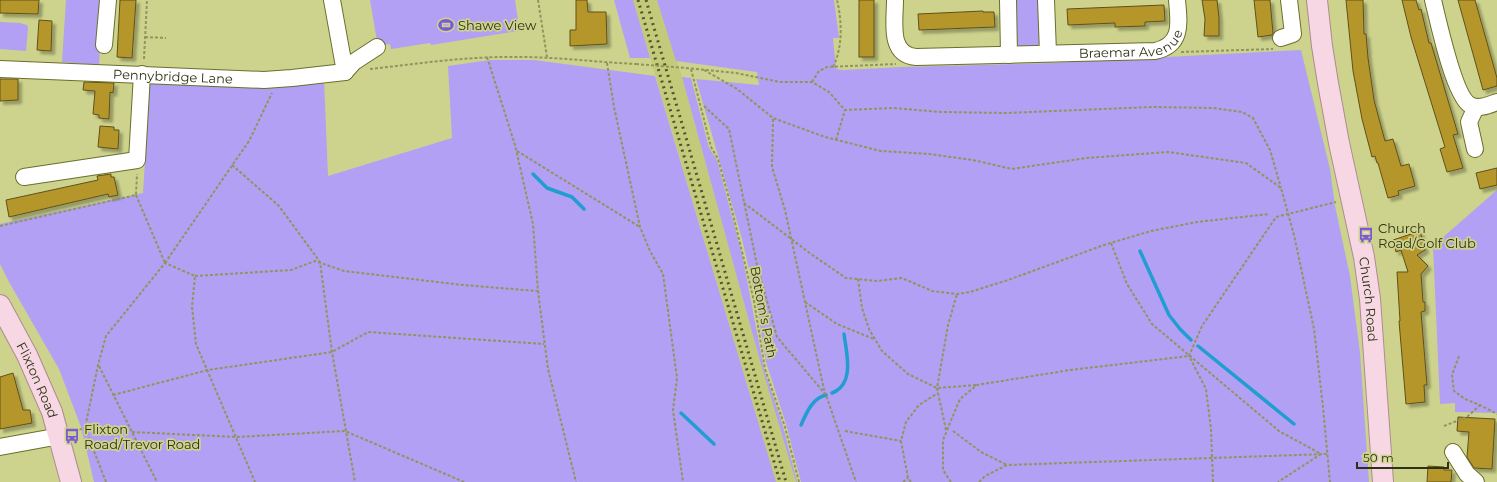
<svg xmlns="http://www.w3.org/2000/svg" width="1497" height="482" font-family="Montserrat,sans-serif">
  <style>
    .built { fill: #c3ca7a }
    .green { fill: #b1a0f4 }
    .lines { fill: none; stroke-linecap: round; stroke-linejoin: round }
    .stream { stroke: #229dd0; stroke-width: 3.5 }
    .building { fill: #b4962a; stroke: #60501a; filter: url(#shadow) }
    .minor-casing { stroke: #6b6f29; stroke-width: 18 }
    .major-casing { stroke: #ae8b90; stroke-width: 22 }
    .path { stroke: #90955e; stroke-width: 2; stroke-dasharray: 3 2; stroke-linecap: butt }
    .minor { stroke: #fff; stroke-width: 16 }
    .major { stroke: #f7d7e4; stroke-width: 20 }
    .rail { stroke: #51542e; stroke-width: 3; stroke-dasharray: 2 4; stroke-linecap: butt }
    .path-bridge { stroke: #90955e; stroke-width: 2; stroke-dasharray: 3 2; stroke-linecap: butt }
    .labels { text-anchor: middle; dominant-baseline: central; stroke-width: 3.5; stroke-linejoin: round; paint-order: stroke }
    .poi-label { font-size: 13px; fill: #2f3114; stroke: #cdd38c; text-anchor: start }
    .street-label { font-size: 13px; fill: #2f3114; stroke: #cdd38c }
  </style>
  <defs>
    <filter id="shadow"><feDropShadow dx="3.5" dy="3.5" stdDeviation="1" flood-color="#0004"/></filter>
  </defs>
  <rect width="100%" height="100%" fill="#cdd38c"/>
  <polygon class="built" points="633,0 657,0 682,77 760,361 796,482 776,482"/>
  <g class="green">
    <polygon points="66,0 102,0 99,65 62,62"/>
    <polygon points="370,0 515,0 518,20 518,31 431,45 430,43 391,49 390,44 383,45 377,41"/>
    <polygon points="614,0 633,0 650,58 630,58"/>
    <polygon points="657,0 834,0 839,38 833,38 836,69 843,70 902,67 1052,63 1301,50 1330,169 1335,206 1350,276 1360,353 1369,482 801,482 786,424 766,362 755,295 742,239 696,79 759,85 757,72 676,61"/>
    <path d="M 1012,0 L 1041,0 L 1041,41 C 1035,51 1021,50 1014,42 Z"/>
    <polygon points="0,22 20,23 27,25 28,28 26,51 0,49"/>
    <polygon points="490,60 534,60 655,76 776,482 94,482 81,427 59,369 9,282 0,264 0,224 143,193 150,80 324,80 328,176 452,138 448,66"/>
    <polygon points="682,77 691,78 709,148 717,160 742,254 764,369 783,426 797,482 796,482 760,361"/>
    <polygon points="1497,190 1497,413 1455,412 1455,403 1440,404 1433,246"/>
  </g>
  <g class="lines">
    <g class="stream">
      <polyline points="533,174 547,188 572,197 584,209"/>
      <polyline points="1140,251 1169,315 1180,329 1191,340"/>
      <polyline points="1198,346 1294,424"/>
      <path d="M 832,393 C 835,392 838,390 840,388 C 853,376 846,350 844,334"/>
      <polyline points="681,413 714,444"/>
      <path d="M 801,425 C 806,414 812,398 826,395"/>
    </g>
  </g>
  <g class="building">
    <polygon points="0,0 39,0 38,14 0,13"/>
    <polygon points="120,0 136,0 132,58 117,57"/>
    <polygon points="576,0 587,0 588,12 606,12 607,44 570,46 570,30 576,30"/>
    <rect x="859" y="0" width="15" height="57"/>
    <polygon points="1202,0 1217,0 1219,18 1219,36 1204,36 1205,19"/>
    <polygon points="1254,0 1270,0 1273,33 1272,35 1258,37"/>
    <polygon points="1346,0 1363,0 1364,34 1366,34 1368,58 1374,100 1378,115 1385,141 1393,139 1401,166 1409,164 1415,186 1398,191 1399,195 1388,198 1378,163 1377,163 1375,156 1372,157 1362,119 1353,71"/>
    <polygon points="1402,0 1416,0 1419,10 1421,9 1429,43 1431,43 1458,134 1453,135 1463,168 1447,172 1440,149 1445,147 1411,37"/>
    <polygon points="1458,0 1475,0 1497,78 1497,86 1483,90"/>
    <polygon points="1164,5 1165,21 1145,22 1145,26 1115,27 1115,23 1068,25 1067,9"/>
    <polygon points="983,11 983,12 994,12 995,27 919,30 918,14"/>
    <polygon points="39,20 52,21 51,51 37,50"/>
    <polygon points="0,79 18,79 18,100 0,101"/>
    <polygon points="84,82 114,83 113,93 110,92 109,119 99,118 99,115 93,114 95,91 83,90"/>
    <polygon points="100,126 114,127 114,130 119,130 118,149 98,147"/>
    <polygon points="1497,168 1497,185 1480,189 1476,173"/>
    <polygon points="111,174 111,177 114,177 118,195 109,197 108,194 9,217 6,200 98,180 97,176"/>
    <polygon points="1420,231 1425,250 1417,255 1428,266 1421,274 1423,302 1425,302 1425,311 1421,312 1427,385 1424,385 1425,402 1406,404 1399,321 1400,321 1397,272 1408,272 1401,250 1396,252 1393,240"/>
    <polygon points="13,373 23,410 30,410 32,423 0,429 0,377"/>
    <polygon points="1458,417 1495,419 1492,469 1474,468 1467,457 1469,432 1457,431"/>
    <polygon points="1428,466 1444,467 1444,470 1452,470 1451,482 1427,482"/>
  </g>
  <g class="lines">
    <g class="minor-casing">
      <g id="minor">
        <polyline points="332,0 345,72"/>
        <path id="s1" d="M 895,0 C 895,21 888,55 916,57 L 1155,51 C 1183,45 1179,23 1177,0"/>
        <polyline points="1008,0 1009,55"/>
        <polyline points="1046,0 1048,53"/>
        <path d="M 1433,0 C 1438,20 1454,96 1470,105 C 1478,110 1489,105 1497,102"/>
        <polyline points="1281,38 1293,34 1289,0"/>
        <polyline points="104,45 108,0"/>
        <path id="s2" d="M 0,69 L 264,80 L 292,78 L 345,72"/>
        <polyline points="345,72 354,62 377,47"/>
        <polyline points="1475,149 1469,122 1476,107"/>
        <polyline points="24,177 137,160 142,74"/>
        <polyline points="0,447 60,436"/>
        <polyline points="1453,452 1467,474 1476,482"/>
      </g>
    </g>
    <g class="major-casing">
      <g id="major">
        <path id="s3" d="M 1317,0 L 1322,46 L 1328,83 L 1339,143 L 1364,257 L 1370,299 L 1383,482"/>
        <path id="s4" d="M 0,305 L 27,355 L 52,412 L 71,482"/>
      </g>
    </g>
    <g class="path">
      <polyline points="538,0 547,57"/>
      <polyline points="145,37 166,38"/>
      <polyline points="1181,52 1273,49"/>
      <polyline points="487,57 515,145 533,224 538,291 548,369 576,482"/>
      <polyline points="144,59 147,0"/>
      <polyline points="607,63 614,107 640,227 650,251 663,274 677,378 673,410 683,482"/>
      <path d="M 833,67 C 843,47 842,21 837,0"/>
      <polyline points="686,68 736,73 780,82 812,82 829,92 845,110 893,108 941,112 1006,113 1152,107 1213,108 1242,112 1253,118 1270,150 1281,188"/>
      <path d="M 370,69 C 416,64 462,57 507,57 C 550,56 593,62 636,64"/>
      <polyline points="691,69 711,147 718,159 730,202 754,301 765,369 785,427 799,482"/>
      <polyline points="704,70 737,89 773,118 825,137 881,151 929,154 973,160 1012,169 1086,158 1168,152 1246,163 1281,188 1294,235 1314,329 1323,407 1330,482"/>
      <polyline points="812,82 819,71 827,67 896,64"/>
      <polyline points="704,106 729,129 757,265 777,337 826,395 856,482"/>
      <polyline points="773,119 772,167 785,210 825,394"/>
      <polyline points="836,140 845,110"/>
      <polyline points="517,151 640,227"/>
      <polyline points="232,165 279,206 320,262 332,352 355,482"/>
      <polyline points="136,195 165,263"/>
      <polyline points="744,203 811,254 846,278 877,281 902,278 932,291 957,294 970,292 1008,280 1104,245 1151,231 1197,222 1269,214"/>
      <polyline points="0,226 136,195 137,174"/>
      <polyline points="1111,243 1127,284 1152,324 1279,431 1321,454 1278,482"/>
      <polyline points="165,263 249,141 272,93"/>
      <polyline points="195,276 291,270 315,261 344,271 463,285 537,291"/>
      <polyline points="858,279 862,308 869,329 882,351 908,374 937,388 976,385"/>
      <polyline points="805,302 837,324 874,339"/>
      <polyline points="1459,356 1452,375 1454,391 1465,399 1480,405 1497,414"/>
      <polyline points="99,366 157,482"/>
      <polyline points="113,395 208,370 332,352 368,332 544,344"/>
      <polyline points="1444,426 1467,417 1480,405"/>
      <polyline points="946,430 937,388 948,325 957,294"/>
      <polyline points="74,431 85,428"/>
      <polyline points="845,431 901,441"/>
      <polyline points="953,431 981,452 1007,465"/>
      <polyline points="132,432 236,437 345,431 464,482"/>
      <polyline points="106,482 85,428 98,365 106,336 165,263 195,276 192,307 196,344 255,482"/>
      <polyline points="903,482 908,478"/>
      <polyline points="911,482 908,478 901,441 906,422 919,405 938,393"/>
      <polyline points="951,482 943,470 943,440 960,399 977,385 1070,370 1189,356"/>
      <polyline points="979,482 985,476 1007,465 1327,454"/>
      <polyline points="1213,482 1211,429 1206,389 1189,356 1202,326 1276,217 1336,202"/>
    </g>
    <use href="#minor" class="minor"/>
    <use href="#major" class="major"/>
    <g class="rail">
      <polyline points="638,0 780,482"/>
      <polyline points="646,0 786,482"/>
    </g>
    <polyline class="path-bridge" points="636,64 686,68"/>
  </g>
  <defs>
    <g id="stadium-bare" transform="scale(1.2)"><path d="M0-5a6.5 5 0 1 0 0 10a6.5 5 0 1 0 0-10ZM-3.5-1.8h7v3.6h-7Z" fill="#7c5ad4" stroke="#cdd38c" stroke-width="2.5" paint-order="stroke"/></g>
    <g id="bus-bare" transform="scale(1.2)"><path d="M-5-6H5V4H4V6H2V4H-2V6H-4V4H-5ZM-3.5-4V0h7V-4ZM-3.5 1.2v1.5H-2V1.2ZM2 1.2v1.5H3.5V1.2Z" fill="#7c5ad4" stroke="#cdd38c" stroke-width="2.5" paint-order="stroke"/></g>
  </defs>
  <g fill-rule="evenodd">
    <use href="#stadium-bare" x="446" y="25"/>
    <use href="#bus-bare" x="1366" y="235"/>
    <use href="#bus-bare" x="72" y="436"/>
  </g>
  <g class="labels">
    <g class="poi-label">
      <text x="458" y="25">Shawe View</text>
      <text x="1378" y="228">Church<tspan x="1378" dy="15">Road/Golf Club</tspan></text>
      <text x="84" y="429">Flixton<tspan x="84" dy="15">Road/Trevor Road</tspan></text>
    </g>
    <g class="street-label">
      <text stroke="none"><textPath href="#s1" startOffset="286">Braemar Avenue</textPath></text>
      <text stroke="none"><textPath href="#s2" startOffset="173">Pennybridge Lane</textPath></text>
      <text stroke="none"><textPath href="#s3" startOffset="304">Church Road</textPath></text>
      <text transform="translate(764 312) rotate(79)">Bottom's Path</text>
      <text stroke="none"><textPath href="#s4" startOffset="84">Flixton Road</textPath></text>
    </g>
  </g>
  <path d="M1357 462v6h91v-6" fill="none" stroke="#2f3114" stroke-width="2"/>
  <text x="1363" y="462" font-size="12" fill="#2f3114" stroke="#cdd38c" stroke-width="3" paint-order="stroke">50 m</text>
</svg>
